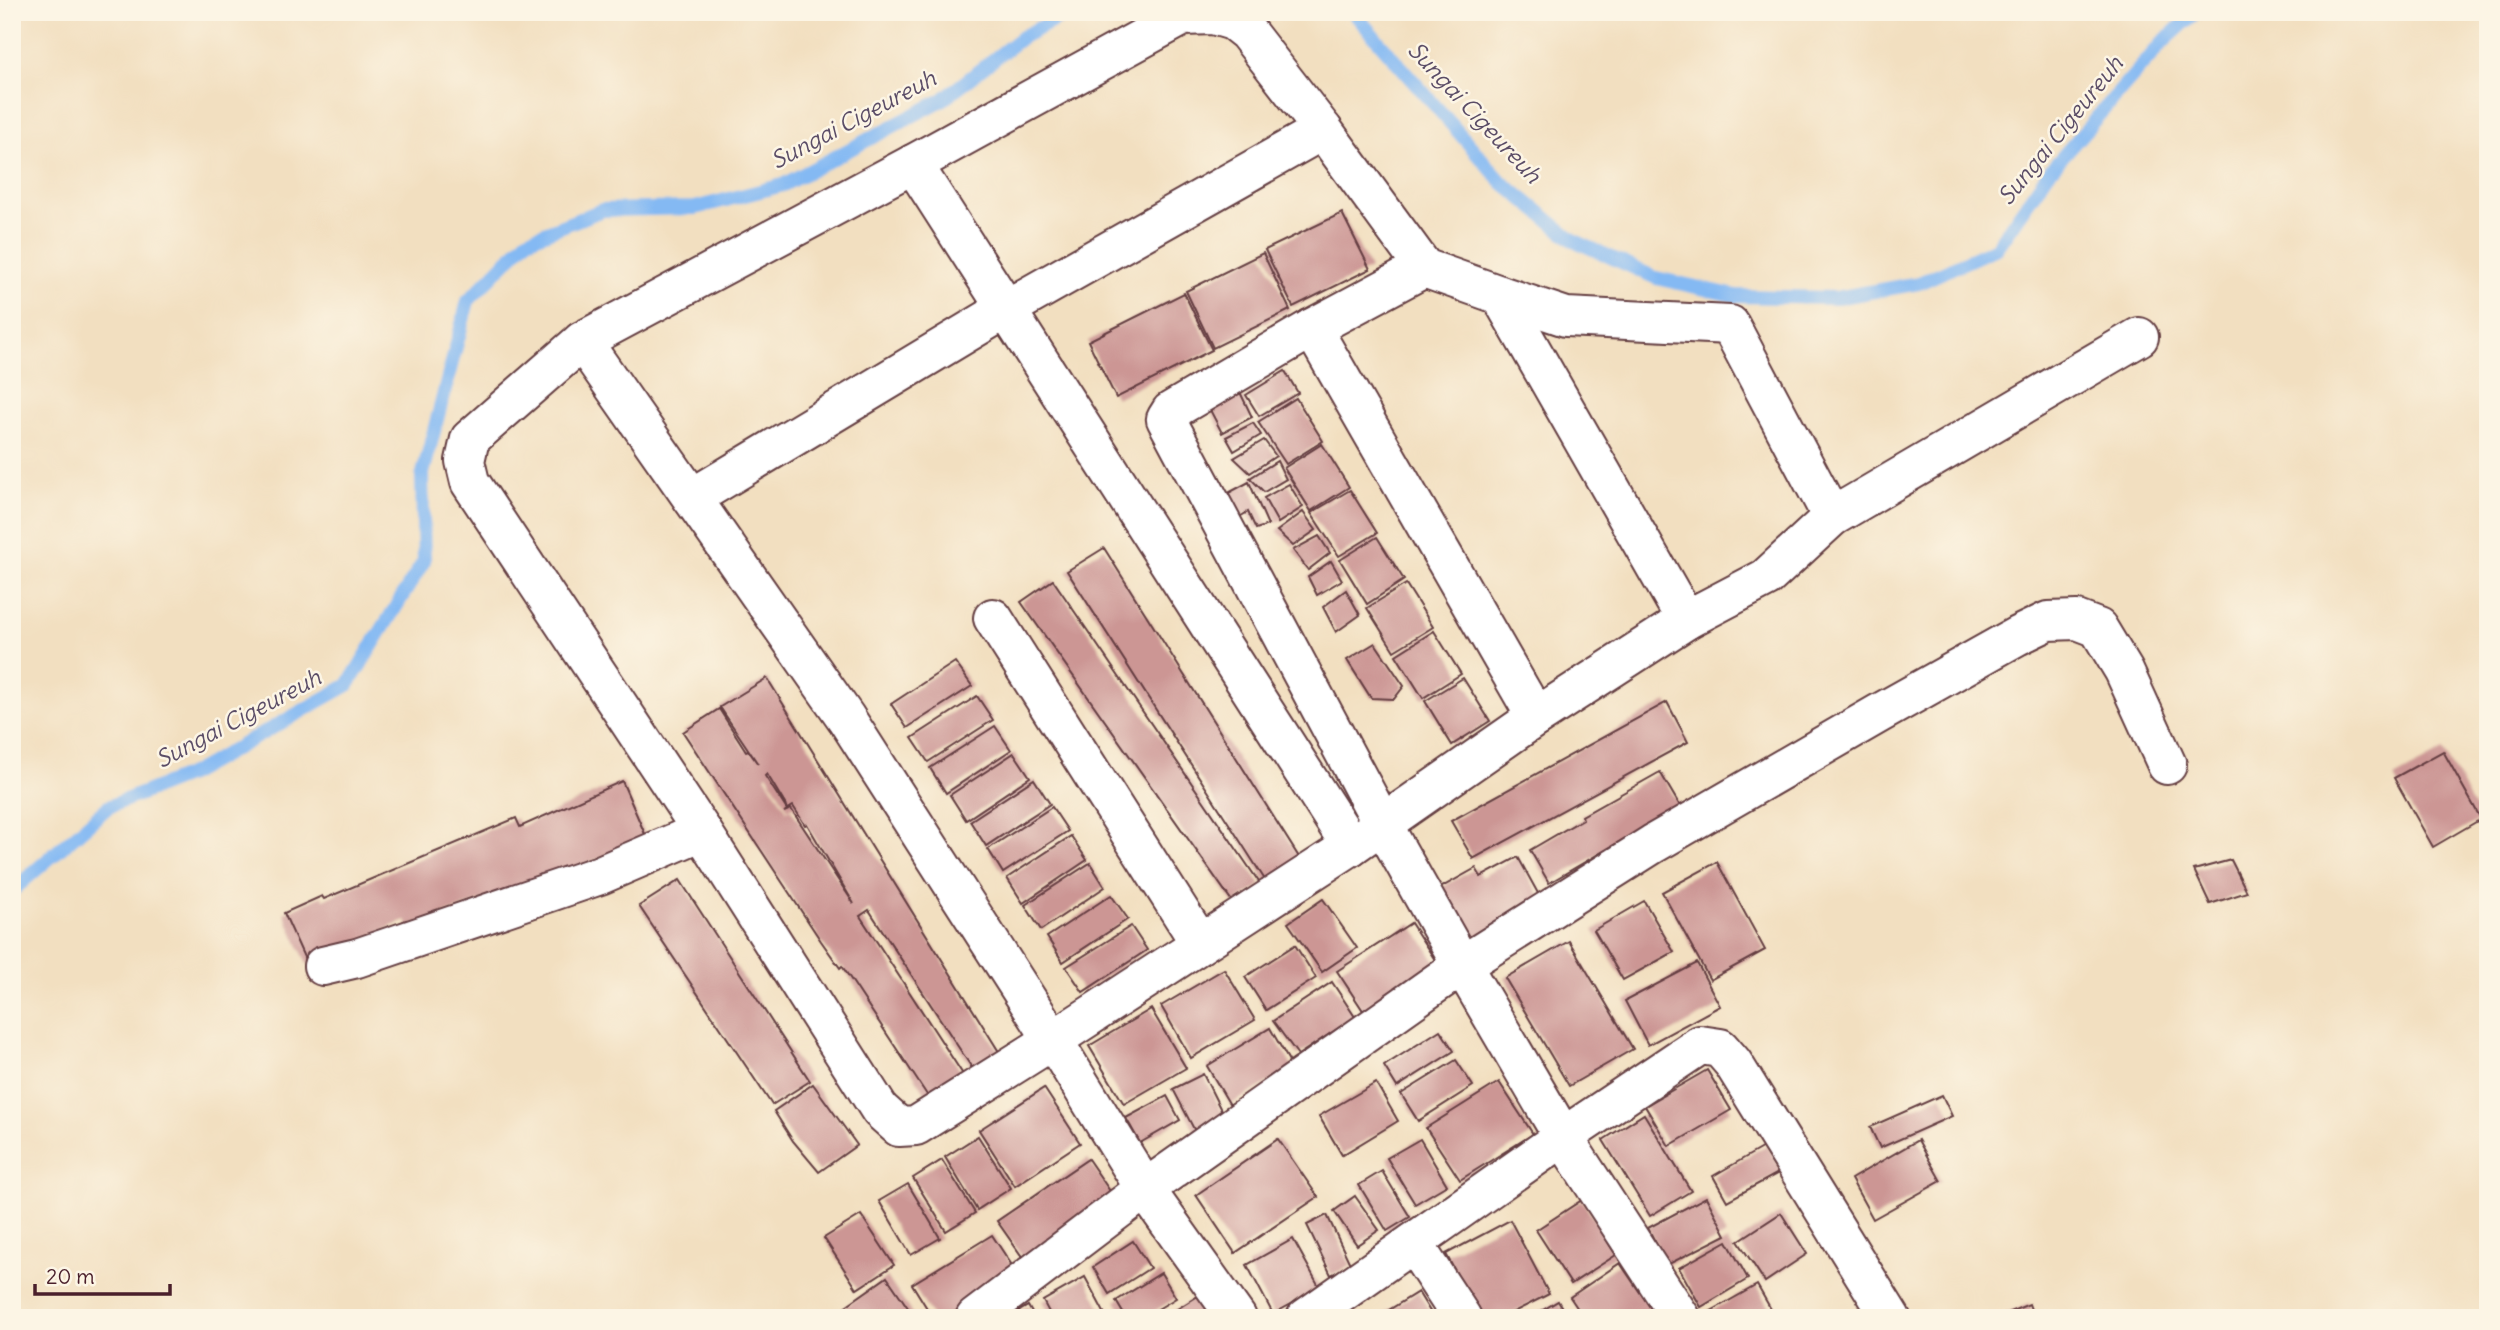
<svg xmlns="http://www.w3.org/2000/svg" width="2500" height="1330" font-family="Delius,sans-serif">
  <style>
    .lines { fill: none; stroke-linecap: round; stroke-linejoin: round }
    .stream { stroke: #84b9f3; stroke-width: 14 }
    .building { fill: #cc9694; fill-rule: evenodd }
    .minor-casing { stroke: #633c41; stroke-width: 42 }
    .minor { stroke: #fff; stroke-width: 38 }
    .labels { text-anchor: middle; dominant-baseline: central; stroke-width: 5; stroke-linejoin: round; paint-order: stroke }
    .water-label { font-size: 23px; font-style: italic; fill: #5b4d67; stroke: #fcf5e5 }
  </style>
  <rect width="100%" height="100%" fill="#fcf5e5"/>
  <filter id="ink" filterUnits="userSpaceOnUse"><feTurbulence type="fractalNoise" baseFrequency=".0143" numOctaves="2"/><feDisplacementMap in="SourceGraphic" scale="14" xChannelSelector="R" yChannelSelector="G"/><feConvolveMatrix kernelMatrix="1 2 1 2 8 2 1 2 1" color-interpolation-filters="sRGB"/></filter>
  <filter id="wash" filterUnits="userSpaceOnUse"><feTurbulence type="fractalNoise" baseFrequency=".00686" numOctaves="4" result="noise"/><feDisplacementMap in="SourceGraphic" scale="28" xChannelSelector="R" yChannelSelector="G"/><feGaussianBlur stdDeviation="1.57" result="paint"/><feColorMatrix in="noise" values="0 0 0 0 0 0 0 0 0 0 0 0 0 0 0 0 0 1.4 0 .05"/><feComposite in="paint" operator="in"/></filter>
  <g filter="url(#wash)">
    <rect width="100%" height="100%" fill="#f2dfc0"/>
    <g class="lines">
      <g class="stream">
        <polyline points="1353,12 1502,182 1573,240 1656,278 1736,296 1836,298 1919,283 1996,248 2048,173 2162,43 2196,12"/>
        <polyline points="12,891 108,807 191,774 348,685 424,561 422,477 468,301 527,240 602,210 695,208 783,185 942,100 1022,37 1070,12"/>
      </g>
    </g>
    <g id="blocks">
      <g class="building">
        <polygon points="1342,213 1370,269 1293,307 1265,250"/>
        <polygon points="1263,253 1290,310 1213,348 1186,291"/>
        <polygon points="1184,293 1212,350 1116,398 1088,341"/>
        <polygon points="1285,371 1298,393 1259,416 1246,395"/>
        <polygon points="1240,392 1252,417 1222,433 1209,408"/>
        <polygon points="1296,398 1323,441 1286,464 1258,422"/>
        <polygon points="1253,423 1261,435 1234,451 1226,437"/>
        <polygon points="1264,440 1276,456 1250,473 1234,458"/>
        <polygon points="1322,444 1349,487 1311,511 1284,468"/>
        <polygon points="1277,461 1286,479 1264,492 1250,478"/>
        <polygon points="1249,482 1268,525 1256,529 1248,512 1236,519 1223,496"/>
        <polygon points="1289,484 1303,507 1278,523 1264,498"/>
        <polygon points="1350,490 1377,533 1339,556 1311,513"/>
        <polygon points="1303,512 1316,530 1293,546 1277,531"/>
        <polygon points="1319,536 1330,553 1308,570 1293,550"/>
        <polygon points="1377,537 1404,580 1367,604 1340,560"/>
        <polygon points="1104,548 1302,862 1267,883 1067,571"/>
        <polygon points="1331,561 1342,580 1317,595 1308,577"/>
        <polygon points="1053,580 1261,885 1234,904 1021,602"/>
        <polygon points="1406,584 1433,627 1394,651 1367,608"/>
        <polygon points="1346,590 1360,615 1336,632 1323,607"/>
        <polygon points="1434,631 1461,674 1423,698 1396,655"/>
        <polygon points="1375,643 1404,686 1394,699 1371,698 1347,660"/>
        <polygon points="955,662 972,686 907,728 891,704"/>
        <path d="M 767,678 L 1001,1055 L 974,1071 L 869,910 L 860,916 L 964,1076 L 929,1098 L 842,966 L 840,968 L 821,941 L 683,732 L 719,709 L 746,751 L 748,750 L 758,764 L 720,707 ZM 767,774 L 788,809 L 793,806 L 805,825 L 807,824 L 854,904 L 791,809 L 784,812 L 787,810 L 765,776 Z"/>
        <polygon points="1463,678 1490,721 1452,745 1425,701"/>
        <polygon points="977,696 993,720 928,762 912,738"/>
        <polygon points="1667,702 1688,742 1473,859 1451,821"/>
        <polygon points="995,726 1011,750 946,793 930,768"/>
        <polygon points="2443,751 2481,819 2433,847 2394,778"/>
        <polygon points="1014,753 1030,777 966,820 950,795"/>
        <polygon points="1660,772 1680,806 1549,883 1530,850 1583,819 1582,816"/>
        <polygon points="1034,779 1050,804 986,846 970,821"/>
        <polygon points="622,781 648,841 409,927 406,920 307,964 284,913 322,896 324,899 516,818 520,827"/>
        <polygon points="1052,807 1068,831 1003,873 988,849"/>
        <polygon points="1071,836 1087,860 1023,903 1007,878"/>
        <polygon points="1518,857 1545,906 1468,949 1435,891 1476,868 1481,877"/>
        <polygon points="2231,860 2247,892 2210,904 2194,870"/>
        <polygon points="1717,862 1765,950 1710,980 1662,892"/>
        <polygon points="1090,863 1105,887 1041,930 1025,905"/>
        <polygon points="680,880 810,1081 772,1105 639,906"/>
        <polygon points="1111,895 1128,919 1063,962 1047,937"/>
        <polygon points="1323,899 1357,948 1322,972 1288,923"/>
        <polygon points="1644,901 1674,952 1623,980 1594,930"/>
        <polygon points="1411,923 1437,963 1364,1012 1337,971"/>
        <polygon points="1131,926 1147,950 1083,992 1066,967"/>
        <polygon points="1569,941 1633,1049 1569,1086 1505,978"/>
        <polygon points="1295,945 1316,978 1266,1010 1245,977"/>
        <polygon points="1697,963 1720,1006 1648,1045 1625,1001"/>
        <polygon points="1224,969 1255,1020 1191,1058 1161,1006"/>
        <polygon points="1332,982 1355,1017 1298,1055 1273,1021"/>
        <polygon points="1151,1009 1186,1068 1124,1104 1089,1046"/>
        <polygon points="1270,1028 1293,1068 1230,1105 1207,1066"/>
        <polygon points="1440,1030 1454,1051 1397,1087 1384,1066"/>
        <polygon points="1456,1060 1473,1086 1418,1121 1401,1094"/>
        <polygon points="1707,1070 1731,1110 1669,1146 1645,1106"/>
        <polygon points="1203,1074 1225,1118 1196,1133 1173,1089"/>
        <polygon points="1499,1082 1533,1134 1460,1180 1426,1128"/>
        <polygon points="1376,1083 1398,1121 1342,1155 1319,1116"/>
        <polygon points="813,1084 857,1145 819,1172 793,1141 774,1111"/>
        <polygon points="1044,1088 1080,1143 1015,1186 979,1130"/>
        <polygon points="1942,1095 1952,1116 1880,1148 1870,1127"/>
        <polygon points="1167,1096 1180,1120 1140,1143 1126,1118"/>
        <polygon points="1644,1114 1691,1191 1650,1216 1603,1140"/>
        <polygon points="978,1136 1011,1188 977,1210 945,1157"/>
        <polygon points="1278,1139 1318,1197 1235,1253 1196,1195"/>
        <polygon points="1420,1139 1447,1185 1415,1204 1387,1158"/>
        <polygon points="1918,1140 1941,1181 1873,1219 1851,1179"/>
        <polygon points="1767,1145 1782,1171 1727,1201 1713,1176"/>
        <polygon points="1088,1159 1114,1197 1023,1258 997,1221"/>
        <polygon points="942,1160 975,1213 946,1231 913,1178"/>
        <polygon points="1382,1171 1410,1217 1387,1231 1359,1185"/>
        <polygon points="908,1184 940,1238 911,1255 879,1201"/>
        <polygon points="1355,1196 1379,1230 1357,1245 1334,1211"/>
        <polygon points="1706,1197 1726,1235 1667,1265 1648,1228"/>
        <polygon points="1582,1200 1616,1255 1571,1284 1536,1230"/>
        <polygon points="1781,1213 1807,1254 1765,1282 1738,1241"/>
        <polygon points="861,1215 894,1265 857,1289 824,1238"/>
        <polygon points="1327,1215 1351,1266 1331,1275 1307,1225"/>
        <polygon points="1510,1220 1549,1294 1502,1318 1480,1318 1446,1254"/>
        <polygon points="992,1235 1017,1273 945,1318 933,1318 912,1284"/>
        <polygon points="1293,1239 1320,1288 1273,1314 1247,1265"/>
        <polygon points="1133,1241 1150,1268 1109,1294 1093,1267"/>
        <polygon points="1727,1241 1748,1279 1701,1307 1679,1268"/>
        <polygon points="1620,1263 1656,1316 1584,1318 1570,1297"/>
        <polygon points="1161,1273 1176,1298 1143,1318 1126,1318 1116,1301"/>
        <polygon points="887,1277 915,1318 850,1318 843,1308"/>
        <polygon points="1085,1277 1107,1318 1052,1318 1043,1301"/>
        <polygon points="1757,1285 1776,1318 1706,1318 1704,1315"/>
        <polygon points="1206,1291 1222,1318 1163,1318"/>
        <polygon points="1418,1292 1434,1318 1376,1318"/>
        <polygon points="1558,1301 1568,1318 1530,1318"/>
        <polygon points="2029,1304 2034,1318 1995,1318"/>
        <polygon points="1028,1306 1035,1318 1008,1318"/>
      </g>
    </g>
  </g>
  <g filter="url(#ink)">
    <use href="#blocks" fill-opacity="0" stroke="#633c41" stroke-width="2"/>
    <g class="lines">
      <g class="minor-casing">
        <g id="minor">
          <polygon points="1213,15 1233,21 1247,32 1323,130 1424,268 1500,295 1686,620 1536,717 1351,846 1053,1040 916,1126 899,1127 880,1110 702,831 470,482 465,461 470,439 582,341 913,164 1183,16"/>
          <polyline points="913,164 1351,846"/>
          <polyline points="1424,268 1312,328 1171,411 1166,419 1383,825 1462,965 1563,1137 1681,1318"/>
          <polyline points="1500,295 1566,317 1730,325 1832,517"/>
          <polyline points="1312,328 1536,717"/>
          <polyline points="582,341 846,718 1053,1040 1145,1189 1237,1318"/>
          <polyline points="692,498 1006,309 1323,130"/>
          <polyline points="993,618 1200,943"/>
          <polyline points="1686,620 1766,578 1832,517 2139,337"/>
          <polyline points="323,966 357,958 600,875 702,831"/>
          <polyline points="1413,1243 1462,1318"/>
          <polyline points="975,1318 1145,1189 1462,965 1653,844 1878,714 2017,636 2048,621 2077,620 2098,628 2124,671 2167,765"/>
          <polyline points="1306,1318 1563,1137 1700,1045 1720,1048 1733,1063 1891,1318"/>
        </g>
      </g>
      <use href="#minor" class="minor"/>
    </g>
  </g>
  <g class="labels">
    <g class="water-label">
      <text transform="translate(1475 112) rotate(47)">Sungai Cigeureuh</text>
      <text transform="translate(853 119) rotate(-28)">Sungai Cigeureuh</text>
      <text transform="translate(2060 130) rotate(-51)">Sungai Cigeureuh</text>
      <text transform="translate(238 718) rotate(-28)">Sungai Cigeureuh</text>
    </g>
  </g>
  <rect width="2500" height="1330" fill="none" stroke="#fcf5e5" stroke-width="42"/>
  <path d="M35 1284v10h135v-10" fill="none" stroke="#4a1f2b" stroke-width="3.5"/>
  <text x="46" y="1284" font-size="21" fill="#4a1f2b" stroke="#fcf5e5" stroke-width="5" paint-order="stroke">20 m</text>
</svg>
